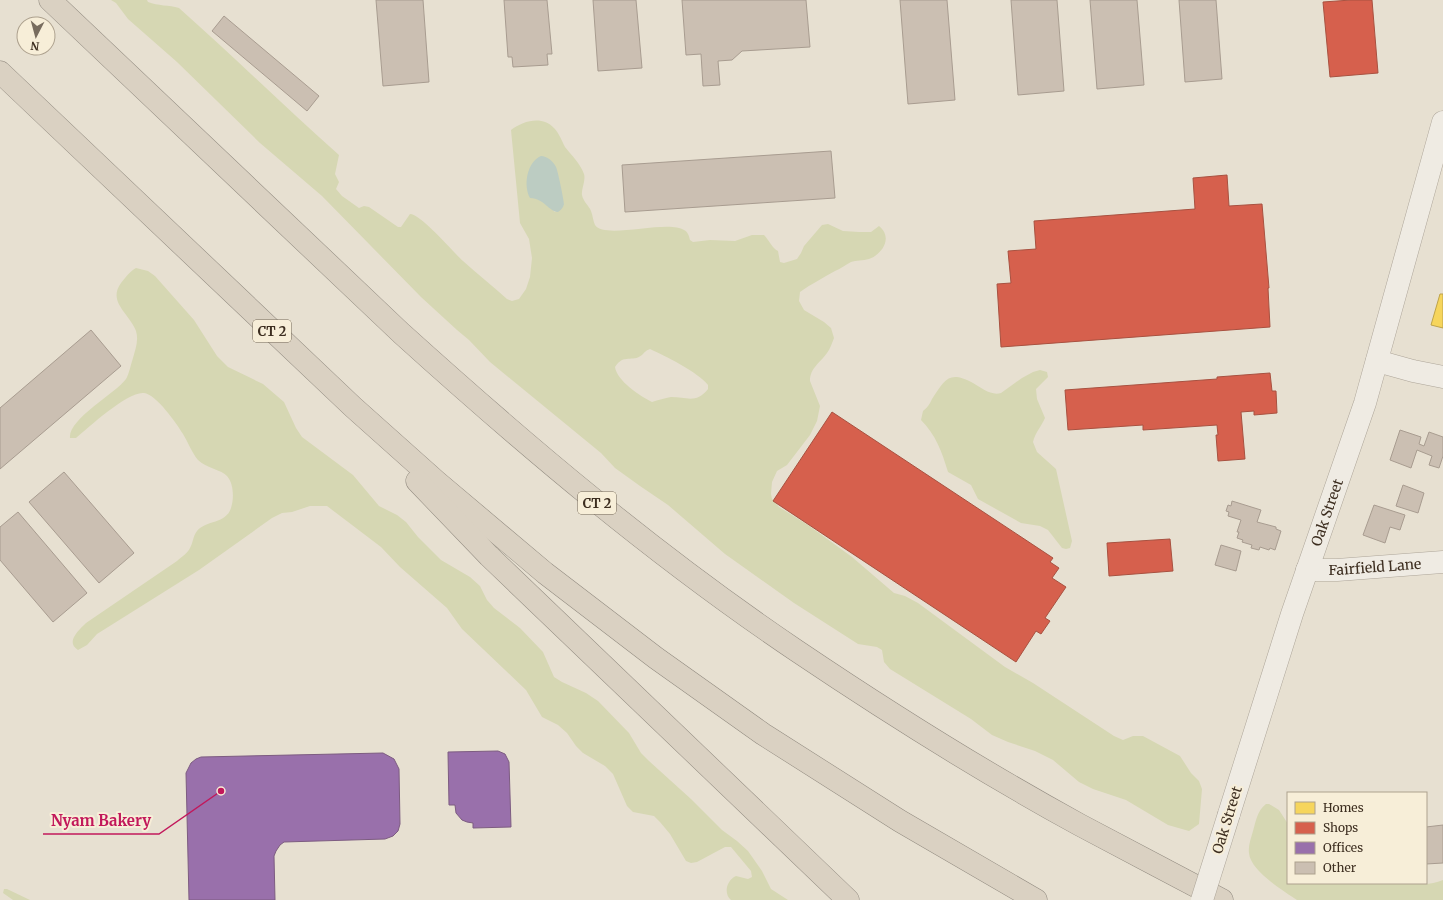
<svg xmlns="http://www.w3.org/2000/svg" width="1443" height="900" font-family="Merriweather,serif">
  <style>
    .green { fill: #d6d7b3; fill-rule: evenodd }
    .water { fill: #bcccc2 }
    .homes { fill: #f6d55c; stroke: #bea34a }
    .shops { fill: #d6604d; stroke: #a85140 }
    .offices { fill: #9970ab; stroke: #7d5c81 }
    .building { fill: #cbbfb2; stroke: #a89c90 }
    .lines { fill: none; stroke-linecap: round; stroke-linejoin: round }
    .minor-casing { stroke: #ada599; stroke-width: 23 }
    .highway-casing { stroke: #928b80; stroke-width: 23 }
    .minor { stroke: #efebe3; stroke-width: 22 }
    .highway { stroke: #dad1c2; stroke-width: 22 }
    .minor-bridge-casing { stroke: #ada599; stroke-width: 23; stroke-linecap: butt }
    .minor-bridge { stroke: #efebe3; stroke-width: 22 }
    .labels { text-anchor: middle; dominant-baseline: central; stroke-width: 4; stroke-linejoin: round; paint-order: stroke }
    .shield { fill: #f7eed8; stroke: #756857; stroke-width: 1 }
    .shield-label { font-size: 13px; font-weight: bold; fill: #3d2e20 }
    .street-label { font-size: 14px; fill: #3d2e20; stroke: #f7eed8 }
    .leader { fill: none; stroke: #c2185b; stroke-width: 1.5 }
    .callout-dot { fill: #c2185b; stroke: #f7eed8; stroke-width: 1.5 }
    .callout-label { font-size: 15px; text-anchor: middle; font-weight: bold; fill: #c2185b; stroke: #f7eed8; stroke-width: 4; stroke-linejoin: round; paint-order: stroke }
  </style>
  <rect width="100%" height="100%" fill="#e7e0d1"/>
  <g class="green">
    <path d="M 111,0 L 147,0 L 148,2 C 158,6 169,5 179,8 C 233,56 285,107 339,155 L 335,174 L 339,182 L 336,189 L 342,196 L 359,208 L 364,206 L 369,207 L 398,227 L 401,227 L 410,214 C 421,214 453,252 463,261 C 477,274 493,286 507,299 L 512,301 L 519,299 L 526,289 L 530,277 L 532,258 L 529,239 L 520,223 L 511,130 C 523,121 542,115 554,128 C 559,133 562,141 565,147 C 572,156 580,163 584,174 C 586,181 581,189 582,195 C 583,201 589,206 591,211 C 593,216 593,221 595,225 C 605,240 668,219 684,230 C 688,232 689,236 690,240 L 693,242 L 710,240 L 735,241 L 752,235 L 764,235 C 769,240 772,248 778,251 L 780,262 L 784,263 L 797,259 L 801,253 L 804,246 L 822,225 L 828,224 L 843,231 L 859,232 L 871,232 L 879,226 C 893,237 883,254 869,259 C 863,261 856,260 851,262 C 845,265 840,269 835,271 C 823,278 811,284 800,292 L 799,301 L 804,310 L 824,322 L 831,328 L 834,338 C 832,343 830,349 827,353 C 820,363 810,368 810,381 L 820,406 L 817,421 L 810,435 L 787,465 L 777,471 L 772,482 L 771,494 L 772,499 L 779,507 L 808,525 L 852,557 L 894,593 L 905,596 L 918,603 L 1005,667 L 1033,683 L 1114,736 L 1123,740 L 1133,736 L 1143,736 L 1180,756 L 1191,773 L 1199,781 L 1202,789 L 1199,824 L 1189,831 L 1168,825 L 1126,800 L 1093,789 L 1079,782 L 1053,760 L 1035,751 L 1008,742 L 992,735 L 971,719 L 890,669 L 884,662 L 882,650 L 877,647 L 858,644 L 794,603 L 725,554 L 668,505 L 640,486 L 615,468 L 601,453 L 490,362 L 469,340 L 457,330 L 421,297 L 322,196 L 260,143 L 177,62 L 128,19 L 116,3 ZM 537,199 L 564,203 L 555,212 L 542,201 ZM 650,349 C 665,356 698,372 708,385 L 708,389 C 696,404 687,397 671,397 C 665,398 658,400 652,402 C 640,396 617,381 615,367 C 624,353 632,363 642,355 C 645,352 645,351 650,349 Z"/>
    <path d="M 136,268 L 148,271 L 155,276 L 194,320 L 217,356 L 228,367 L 263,384 L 284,402 L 296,428 L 302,437 L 353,475 L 379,506 L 397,515 L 406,522 L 418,537 L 441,560 L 470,577 L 480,586 L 487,600 L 494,608 L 520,628 L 543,652 L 554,677 L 562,682 L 586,693 L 598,701 L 629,733 L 641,753 L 649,761 L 691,799 L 722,830 L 737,841 L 748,851 L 762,871 L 771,889 L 788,900 L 731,900 C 723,893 727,880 736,876 L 748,879 L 752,877 L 751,871 L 731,847 L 725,847 L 697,862 L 691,863 L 686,861 L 670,834 L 660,822 L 654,816 L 633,812 L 627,806 L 613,774 L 605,766 L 583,753 L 576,746 L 567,733 L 558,725 L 542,717 L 526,690 L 462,629 L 447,608 L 400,567 L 381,547 L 327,506 L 310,506 L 292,512 L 282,513 L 272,518 L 199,570 L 97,634 L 87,645 L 78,650 C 65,642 79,630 86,623 L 177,561 C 181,557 188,553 190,548 C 193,543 193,536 197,531 C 206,520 226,524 231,508 C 234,499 234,484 227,476 C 222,470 206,468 198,460 C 192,453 188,442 183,434 C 177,424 156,394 144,393 C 128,391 89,427 76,438 L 70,438 C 68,419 115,394 126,379 C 129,374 131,364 133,358 C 135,350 139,341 136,331 C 130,314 107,302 121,283 C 126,277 129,272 136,268 Z"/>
    <path d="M 1040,370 L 1047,372 L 1048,377 L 1036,389 L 1037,399 L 1045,418 C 1041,427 1035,433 1033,442 L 1037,452 L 1056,469 L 1072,541 L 1070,548 L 1066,549 L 1062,548 L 1048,530 L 1040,526 L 1021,523 L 978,499 L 971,485 L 948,472 C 942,452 936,435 921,420 L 923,411 C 927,408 930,404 932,399 C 945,379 949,370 973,383 C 982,388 991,396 1001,393 L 1022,378 L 1033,372 Z"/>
    <path d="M 1266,804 L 1269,804 L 1279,810 L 1288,824 L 1288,883 L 1414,883 C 1424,885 1433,884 1443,880 L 1443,900 L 1297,900 C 1283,891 1250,870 1249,853 C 1248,846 1251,838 1253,831 C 1256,821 1257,811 1266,804 Z"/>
    <polygon points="4,889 7,889 30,900 13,900 3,893"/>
  </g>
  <path class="water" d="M 541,156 C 547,156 553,161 556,167 C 558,171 564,201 564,204 C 563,208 561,210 558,212 C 548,211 545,199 530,198 C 523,185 527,162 541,156 Z"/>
  <polygon class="homes" points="1440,294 1443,294 1443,328 1431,325"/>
  <g class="shops">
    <polygon points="1351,0 1372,0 1378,73 1330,77 1323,2"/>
    <polygon points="1227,175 1229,206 1262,204 1269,288 1268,288 1270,327 1001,347 997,284 1011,283 1008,251 1036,249 1034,221 1195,209 1193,178"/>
    <polygon points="1270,373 1272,391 1276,391 1277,413 1254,415 1254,411 1241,412 1245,459 1218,461 1216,435 1218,435 1217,425 1143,430 1143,425 1068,430 1065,390 1217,379 1217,377"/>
    <polygon points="832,412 1053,558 1050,562 1059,568 1052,578 1066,587 1045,618 1050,621 1041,634 1036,631 1016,662 773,501"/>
    <polygon points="1170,539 1173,571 1109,576 1107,543"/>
  </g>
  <g class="offices">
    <polygon points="498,751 505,754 509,762 511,827 473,828 473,823 467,822 462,820 456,813 455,805 449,805 448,752"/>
    <polygon points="383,753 394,759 399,769 400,824 398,831 393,836 385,839 284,842 280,845 276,851 274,856 275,900 189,900 186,773 191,763 196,759 201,757"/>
  </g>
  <g class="building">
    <polygon points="376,0 423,0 429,82 383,86"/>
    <polygon points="504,0 547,0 552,54 547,54 548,65 513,67 512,57 508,57"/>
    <polygon points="593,0 636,0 642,68 598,71"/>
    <polygon points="682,0 806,0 810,47 742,51 732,60 718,61 720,85 703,86 701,54 686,55"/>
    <polygon points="900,0 947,0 955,100 908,104"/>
    <polygon points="1011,0 1057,0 1064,91 1018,95"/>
    <polygon points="1090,0 1137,0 1144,85 1097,89"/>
    <polygon points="1179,0 1216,0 1222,79 1185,82"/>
    <polygon points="224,16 319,96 307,111 212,31"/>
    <polygon points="831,151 835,198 625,212 622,165"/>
    <polygon points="91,330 121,366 0,469 0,408"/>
    <polygon points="1400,430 1421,437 1419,444 1424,446 1429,432 1443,437 1443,456 1439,468 1429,465 1432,456 1417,450 1411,468 1390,460"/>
    <polygon points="64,472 134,553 99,583 29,502"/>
    <polygon points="1403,485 1424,493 1418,513 1396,506"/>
    <polygon points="1232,501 1261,510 1257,522 1276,527 1276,529 1281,531 1275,550 1270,548 1269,550 1260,547 1259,550 1251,548 1252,545 1242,542 1243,540 1237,538 1239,532 1237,532 1241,520 1228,516 1229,512 1226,511 1228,505 1231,506"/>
    <polygon points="1374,505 1405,515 1400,530 1390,527 1385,543 1363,535"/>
    <polygon points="18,512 87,593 53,622 0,560 0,527"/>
    <polygon points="1221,545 1241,551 1236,571 1215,565"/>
    <polygon points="1443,825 1443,863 1426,864 1426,827"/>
  </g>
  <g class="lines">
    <g class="minor-casing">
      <g id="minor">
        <polyline points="1377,361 1413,371 1443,377"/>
        <path id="s1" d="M 1307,570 L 1337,570 L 1443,562"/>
        <path id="s2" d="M 1229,814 L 1292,614 L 1365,403 L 1443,122"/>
      </g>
    </g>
    <g class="highway-casing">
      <g id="highway">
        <path d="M 50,0 L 401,333 C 527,447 656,556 797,651 C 889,713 983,772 1080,825 C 1127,850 1175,875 1222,900"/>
        <polyline points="0,72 353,407 437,482 545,573 656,658 763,734 900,821 1036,900"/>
        <polyline points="417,481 489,556 848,900"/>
      </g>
    </g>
    <use href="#minor" class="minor"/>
    <use href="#highway" class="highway"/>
    <g class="minor-bridge-casing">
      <polyline id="minor-bridge" points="1202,900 1229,814"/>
    </g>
    <use href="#minor-bridge" class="minor-bridge"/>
  </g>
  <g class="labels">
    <g class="shield">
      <rect x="253" y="320" width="38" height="22" rx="3"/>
      <rect x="578" y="492" width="38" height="22" rx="3"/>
    </g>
    <g class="shield-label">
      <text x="272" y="331">CT 2</text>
      <text x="597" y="503">CT 2</text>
    </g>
    <g class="street-label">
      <text stroke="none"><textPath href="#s2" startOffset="317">Oak Street</textPath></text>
      <text stroke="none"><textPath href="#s1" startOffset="68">Fairfield Lane</textPath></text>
      <text transform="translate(1227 820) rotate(-73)">Oak Street</text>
    </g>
  </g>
  <path class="leader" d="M221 791L159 834H43"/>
  <circle class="callout-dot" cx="221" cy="791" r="4"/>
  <g class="callout-label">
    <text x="101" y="826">Nyam Bakery</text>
  </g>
  <rect x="1287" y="792" width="140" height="92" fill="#f7eed8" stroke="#ada18e"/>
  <rect x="1295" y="802" width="20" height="12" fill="#f6d55c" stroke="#ada18e"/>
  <text x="1323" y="812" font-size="12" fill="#3d2e20">Homes</text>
  <rect x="1295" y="822" width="20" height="12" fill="#d6604d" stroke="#ada18e"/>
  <text x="1323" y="832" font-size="12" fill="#3d2e20">Shops</text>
  <rect x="1295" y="842" width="20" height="12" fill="#9970ab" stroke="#ada18e"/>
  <text x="1323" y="852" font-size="12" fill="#3d2e20">Offices</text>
  <rect x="1295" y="862" width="20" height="12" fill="#cbbfb2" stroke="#ada18e"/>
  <text x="1323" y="872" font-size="12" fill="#3d2e20">Other</text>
  <g transform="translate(36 36) rotate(186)"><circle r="19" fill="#f7eed8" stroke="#ada18e"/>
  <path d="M0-3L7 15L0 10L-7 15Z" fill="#786c5e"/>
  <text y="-6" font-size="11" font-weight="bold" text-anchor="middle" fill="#3d2e20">N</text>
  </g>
</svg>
